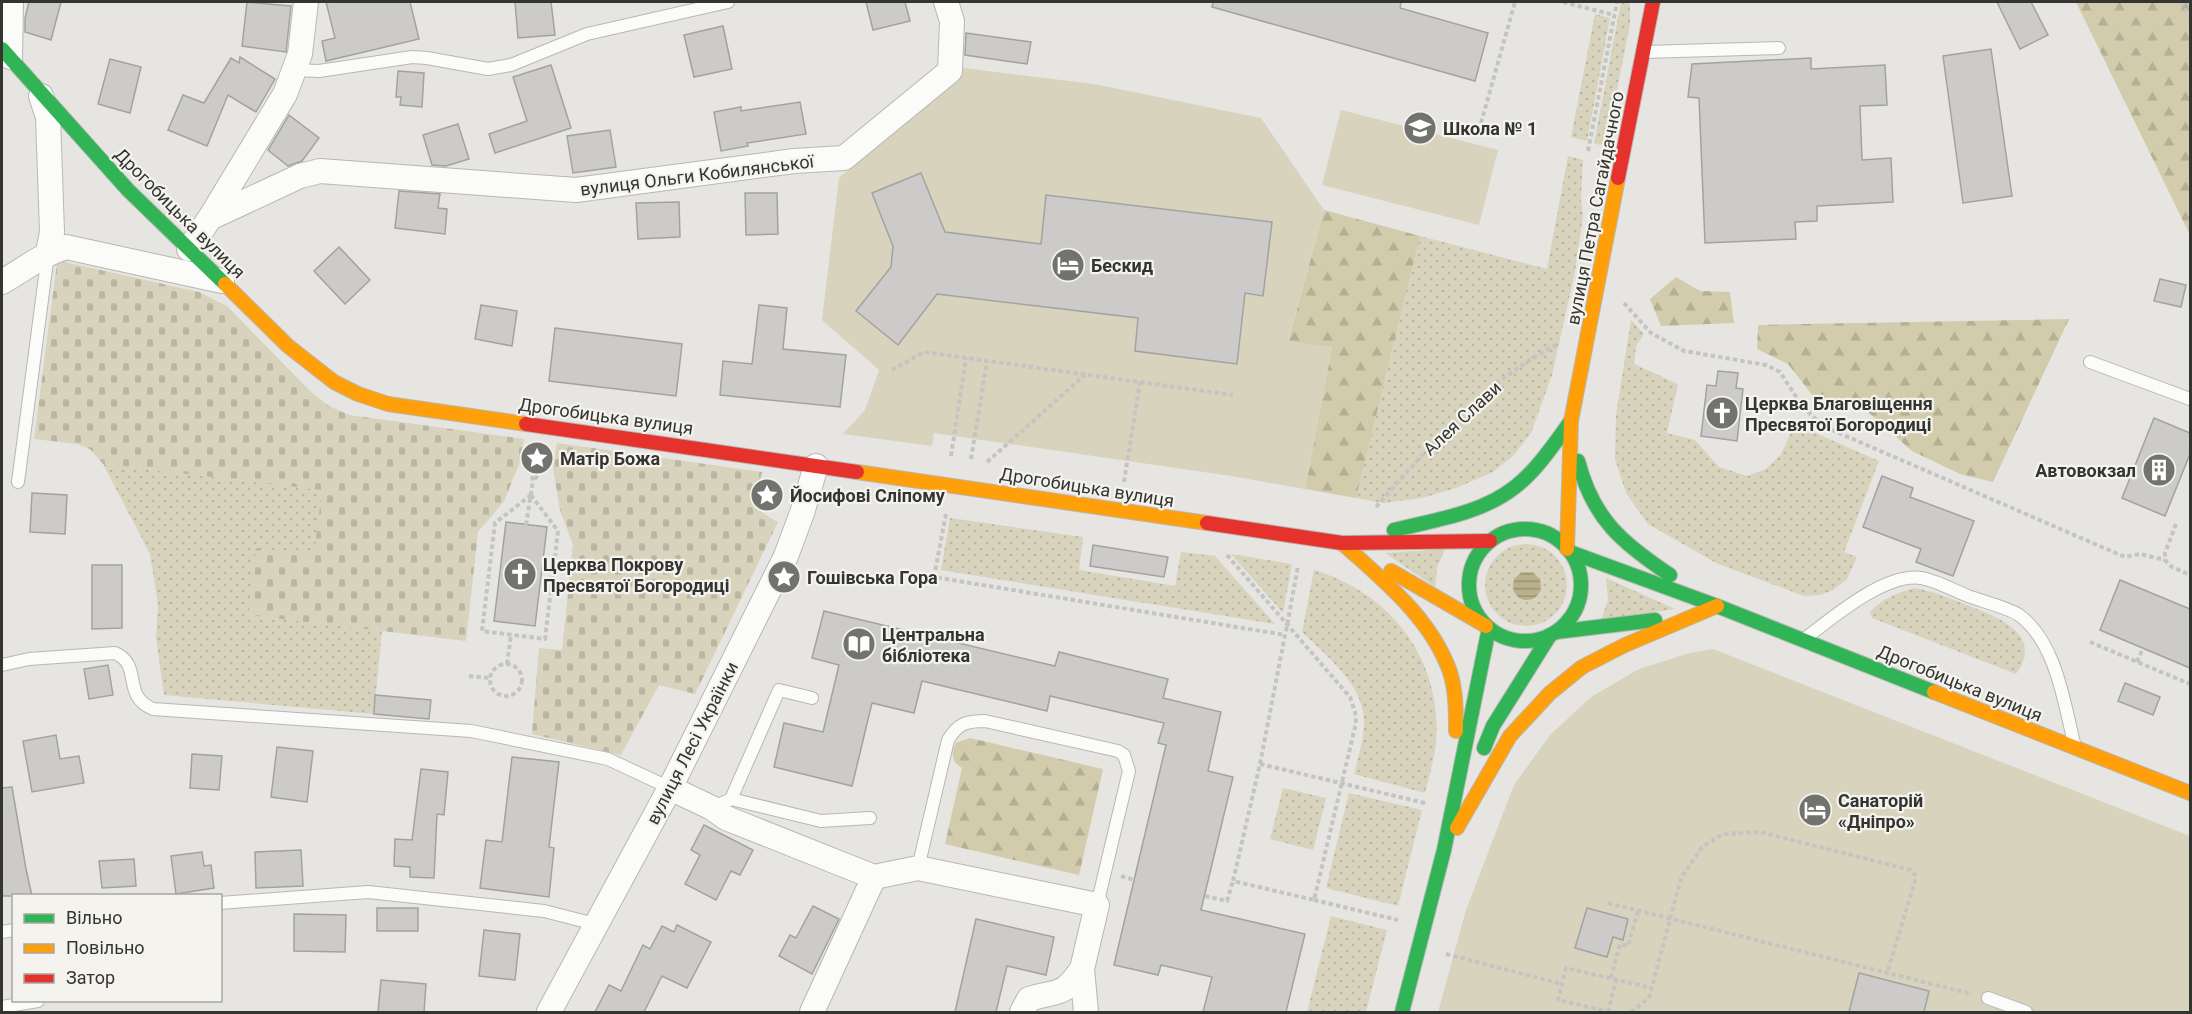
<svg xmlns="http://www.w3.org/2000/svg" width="2192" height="1014" font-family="Roboto,sans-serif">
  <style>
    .grass { fill: url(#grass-dots) }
    .forest { fill: url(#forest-firs) }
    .cemetery { fill: url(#cemetery-stones) }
    .green { fill: #d8d3bc }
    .water { fill: url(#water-rules) }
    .building { fill: #cccbca; stroke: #a3a2a2; stroke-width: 1.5 }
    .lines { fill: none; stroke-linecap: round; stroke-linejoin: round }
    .lane-casing { stroke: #b8b7b4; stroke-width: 14 }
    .street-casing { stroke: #b8b7b4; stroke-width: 26 }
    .fast-casing { stroke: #b8b7b4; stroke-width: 16 }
    .slow-casing { stroke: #b8b7b4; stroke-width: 16 }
    .jam-casing { stroke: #b8b7b4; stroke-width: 16 }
    .path { stroke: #c4c4c3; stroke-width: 4; stroke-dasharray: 4.5 3; stroke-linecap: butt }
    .lane { stroke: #fbfbfa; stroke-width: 12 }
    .street { stroke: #fbfbfa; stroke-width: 24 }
    .fast { stroke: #30b455; stroke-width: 14 }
    .slow { stroke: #ff9f0a; stroke-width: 14 }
    .jam { stroke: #e5322d; stroke-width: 14 }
    .labels { text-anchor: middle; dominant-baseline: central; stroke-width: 4.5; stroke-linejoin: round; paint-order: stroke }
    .poi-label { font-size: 18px; font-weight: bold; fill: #343432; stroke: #f4f3ed; text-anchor: start }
    .street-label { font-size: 18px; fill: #343432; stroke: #f4f3ed }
  </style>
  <defs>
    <pattern id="grass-dots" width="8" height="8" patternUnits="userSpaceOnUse" patternTransform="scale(1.5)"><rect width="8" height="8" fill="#d8d3bc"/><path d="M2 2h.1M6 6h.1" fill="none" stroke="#bab6a2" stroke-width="1.8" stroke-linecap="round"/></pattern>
    <pattern id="forest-firs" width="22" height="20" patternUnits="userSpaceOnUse" patternTransform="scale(1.5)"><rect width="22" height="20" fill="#d2cbac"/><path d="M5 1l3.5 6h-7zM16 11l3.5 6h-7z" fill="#b5af94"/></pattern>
    <pattern id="cemetery-stones" width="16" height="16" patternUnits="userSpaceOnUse" patternTransform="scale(1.5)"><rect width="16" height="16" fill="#d8d3bc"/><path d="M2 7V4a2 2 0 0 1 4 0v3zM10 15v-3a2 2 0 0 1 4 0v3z" fill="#bab6a2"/></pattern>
    <pattern id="water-rules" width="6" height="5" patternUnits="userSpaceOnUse" patternTransform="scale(1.5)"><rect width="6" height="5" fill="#bab18c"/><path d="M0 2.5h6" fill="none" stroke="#989173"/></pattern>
  </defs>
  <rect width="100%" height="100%" fill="#e6e5e1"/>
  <g class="grass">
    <polygon points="1621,2 1630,2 1630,24 1607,141 1600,145 1594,143"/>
    <polygon points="1595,14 1610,18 1587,141 1571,137"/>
    <polygon points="1568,156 1583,160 1581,200 1583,216 1575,272 1552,375 1531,433 1514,455 1493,472 1456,488 1422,498 1383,503 1356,498 1420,236 1547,269"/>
    <polygon points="1631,320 1644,334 1636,346 1634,364 1678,384 1667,433 1695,440 1719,467 1747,476 1766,469 1781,454 1795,424 1879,461 1844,552 1857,557 1847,579 1833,590 1820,595 1804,596 1718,564 1648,524 1626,493 1615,459 1616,415"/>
    <polygon points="103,464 323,490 315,555 248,615 382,631 374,714 164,695 156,637 158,605 150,554"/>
    <polygon points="950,518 1083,537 1079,570 1175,586 1181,552 1215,556 1275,624 941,570"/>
    <circle cx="1526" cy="585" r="41"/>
    <polygon points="1445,549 1437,568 1435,587 1385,553"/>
    <polygon points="1231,554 1292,564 1283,613"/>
    <path d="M 1314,570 C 1391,593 1443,660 1436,743 C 1434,759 1429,777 1425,793 L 1354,774 C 1358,757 1364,739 1364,723 C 1365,685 1326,656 1302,632 Z"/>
    <polygon points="1606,578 1675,609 1601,620 1608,600"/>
    <path d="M 1914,588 C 1933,591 1949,598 1967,605 C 1997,617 2045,634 2016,674 L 1872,618 L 1870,612 C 1880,600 1899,592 1914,588 Z"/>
    <polygon points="1283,788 1326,798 1313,850 1270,839"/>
    <polygon points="1349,793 1422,810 1398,906 1326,888"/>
    <polygon points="1331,916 1387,930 1366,1012 1307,1012"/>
  </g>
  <g class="forest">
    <polygon points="2076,2 2190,2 2190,235"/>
    <polygon points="1324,210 1420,236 1356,498 1305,489 1332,347 1288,342"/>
    <polygon points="1676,277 1700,291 1730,292 1734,323 1661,326 1650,299"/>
    <polygon points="2069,319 1993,482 1960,474 1912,451 1859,404 1817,401 1788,364 1757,349 1758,325"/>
    <path d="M 970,738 L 1103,769 L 1079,875 L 945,844 L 962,768 C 952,762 950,753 956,743 Z"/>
  </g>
  <g class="cemetery">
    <polygon points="60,261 199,292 227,306 312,393 329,406 349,415 524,439 520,462 504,501 478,532 466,641 248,615 256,548 314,555 322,490 103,464 90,449 77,444 34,439 57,263"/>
    <path d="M 557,443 L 762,472 C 756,501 745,505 778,522 L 695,694 L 659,685 L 621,755 L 532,734 L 539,648 L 562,650 L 573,545 L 560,510 L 553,468 Z"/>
  </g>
  <g class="green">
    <polygon points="963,68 1094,84 1261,118 1324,210 1288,341 1332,347 1305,489 1231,476 934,433 932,446 843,434 865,410 879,370 822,320 839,178"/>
    <polygon points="1341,110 1498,150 1479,225 1322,185"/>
    <polygon points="1713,649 2190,836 2190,1012 1438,1012 1466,910 1514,785 1550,735 1591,697 1639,669 1690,653"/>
  </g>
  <circle class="water" cx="1527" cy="586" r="14"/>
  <g class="building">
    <polygon points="29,2 61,2 51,40 25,32 25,18"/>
    <polygon points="247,2 291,6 286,52 242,46"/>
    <polygon points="326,2 410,2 419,39 326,61 322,41 335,38"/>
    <polygon points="515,2 551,2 555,35 518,38"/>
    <polygon points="866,2 905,2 910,21 873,30"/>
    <polygon points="1213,2 1401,2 1400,8 1488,33 1475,81 1212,7"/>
    <polygon points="1997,2 2031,2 2048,35 2020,49"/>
    <polygon points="723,26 732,69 694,77 684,35"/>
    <polygon points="966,33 1031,42 1027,64 965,55"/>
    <polygon points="1991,49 2012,196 1963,203 1943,56"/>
    <polygon points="240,57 275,79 256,112 228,95 207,146 168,130 183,95 204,103 231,58 239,63"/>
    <polygon points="1811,58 1811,69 1885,65 1887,105 1860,106 1862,160 1891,158 1893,202 1817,206 1817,221 1795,222 1796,239 1705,243 1699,98 1688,97 1692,64"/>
    <polygon points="110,59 141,67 130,113 98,104"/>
    <polygon points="551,65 571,128 495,153 489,134 527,121 513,77"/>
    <polygon points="398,71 424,73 422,107 400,105 401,97 396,97"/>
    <polygon points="800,102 806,134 747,143 748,146 721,151 714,112 741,107 741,111"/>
    <polygon points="289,115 319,138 302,161 288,166 268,150"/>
    <polygon points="458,124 469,159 446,166 432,165 423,135"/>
    <polygon points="610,130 616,167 573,173 567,136"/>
    <polygon points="921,173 945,232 1041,244 1046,195 1272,222 1263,296 1245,293 1237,364 1135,351 1138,318 937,294 898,345 856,311 891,267 893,246 872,193"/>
    <polygon points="399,191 440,194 438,208 447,209 445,234 395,228"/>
    <polygon points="745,193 777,193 778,234 746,235"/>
    <polygon points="679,202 680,237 638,239 636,203"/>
    <polygon points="339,247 370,280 345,304 314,271"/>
    <polygon points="2160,279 2186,285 2181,307 2154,301"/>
    <polygon points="481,305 517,311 512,346 475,339"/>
    <polygon points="759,305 787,308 783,349 846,355 840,407 720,395 723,361 752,364"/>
    <polygon points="555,328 682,344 676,396 549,381"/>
    <polygon points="1718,371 1738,373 1736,388 1743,389 1737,441 1701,436 1707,385 1716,386"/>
    <polygon points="2154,418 2190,433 2190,454 2165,516 2122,498"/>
    <polygon points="1882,476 1913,488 1910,497 1974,521 1953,576 1916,562 1921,549 1863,527"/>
    <polygon points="32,493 67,495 65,534 30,532"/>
    <polygon points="506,522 547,527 535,626 494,621"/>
    <polygon points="1093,545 1168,557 1164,577 1090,566"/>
    <polygon points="92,565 122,565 122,628 92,629"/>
    <polygon points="2120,580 2190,609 2190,668 2100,630"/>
    <polygon points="824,611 1055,666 1059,652 1168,679 1163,698 1221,712 1208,771 1233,777 1201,910 1305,934 1286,1012 1203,1012 1212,977 1161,965 1158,975 1114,965 1166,745 1158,743 1164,723 1050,696 1047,711 922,681 914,713 872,703 852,786 774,767 784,723 823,732 839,665 812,658"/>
    <polygon points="108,665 113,695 89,699 84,669"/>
    <polygon points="2125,683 2160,697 2153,715 2118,701"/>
    <polygon points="375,695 431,700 429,719 374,714"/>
    <polygon points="56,735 60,759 79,756 84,783 32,792 23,741"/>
    <polygon points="277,747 313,751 307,802 271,797"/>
    <polygon points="192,754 222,756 219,790 190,788"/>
    <polygon points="512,757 559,762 549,847 554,848 549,897 480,888 486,840 502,842"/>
    <polygon points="421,769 448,772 444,815 437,814 434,878 410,877 410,867 394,866 395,839 412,840"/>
    <polygon points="12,787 26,869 32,896 2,896 2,788"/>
    <polygon points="704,825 753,850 740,875 731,871 716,900 685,884 700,855 691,850"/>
    <polygon points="301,850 303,886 256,888 255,852"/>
    <polygon points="202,852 204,866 211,865 214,888 176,894 171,856"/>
    <polygon points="134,859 136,886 102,888 99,861"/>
    <polygon points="813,906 839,919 812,974 779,956 790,935 796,938"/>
    <rect x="377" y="908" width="41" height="23"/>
    <polygon points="1587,908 1628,919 1623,940 1613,937 1607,957 1575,948"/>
    <polygon points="294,914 346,915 345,952 294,951"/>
    <polygon points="976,919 1054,937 1046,975 1007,966 996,1012 955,1012"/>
    <polygon points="677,925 711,942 687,988 662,976 644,1012 595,1012 609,985 621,991 643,945 650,949 662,926 674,932"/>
    <polygon points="484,930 520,934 515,980 479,976"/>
    <polygon points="1859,973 1929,991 1924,1012 1849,1012"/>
    <polygon points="381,980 426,984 424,1012 378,1012"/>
  </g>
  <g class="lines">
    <g class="lane-casing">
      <g id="lane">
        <polyline points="1645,52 1779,48"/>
        <polyline points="295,70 319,71 412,57 427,58 488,69 511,65 587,34 728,2"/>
        <polyline points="2090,362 2190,399"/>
        <polyline points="18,482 48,254"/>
        <path d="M 1806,638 C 1833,617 1885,573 1921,578 C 1935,580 1955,591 1968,596 C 1981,601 2009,608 2019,615 C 2056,642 2064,702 2074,743"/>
        <path d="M 2,665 L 29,659 L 115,653 C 143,665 121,696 153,709 L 471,731 L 608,759 L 670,788"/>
        <polyline points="731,799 821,821 870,818"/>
        <polyline points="712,808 731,799 779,690 812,698"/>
        <path d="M 918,868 L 948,740 C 958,723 967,721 985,721 L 1118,751 L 1124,755 L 1129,771 L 1097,905"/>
        <polyline points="220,903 368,892 544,911 595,924"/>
        <polyline points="2,932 14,930"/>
        <polyline points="1988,998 2026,1012"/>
        <polyline points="2,1007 38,1001"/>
      </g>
    </g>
    <g class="street-casing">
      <g id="street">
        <polyline points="10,57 11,2"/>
        <polyline points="41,96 48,117 52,232 48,252"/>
        <polyline points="210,218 300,176 320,171 576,190 794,161 844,158 950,71 952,21 946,2"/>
        <polyline points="189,249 210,218 285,94 300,54 306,2"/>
        <path d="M 2,282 C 23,270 43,254 66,247 L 222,281"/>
        <polyline points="670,788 712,808 726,818 874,877 918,868 1097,905 1082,969 1086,1012"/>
        <polyline points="549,1012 670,788 786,556 802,513 816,466"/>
        <polyline points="812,1012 874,877"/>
        <path d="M 1022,1012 L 1029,999 C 1059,989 1061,999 1082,969"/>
      </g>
    </g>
    <g class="fast-casing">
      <g id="fast">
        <polyline points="2,49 128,190 225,284"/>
        <path d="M 1578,461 C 1593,519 1622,543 1670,575"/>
        <circle cx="1525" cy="585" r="56"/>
        <path d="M 1394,530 C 1434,520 1481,514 1515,487 C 1537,470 1554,444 1571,421"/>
        <polyline points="1570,552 1717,606 1934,692"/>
        <polyline points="1556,632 1655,620"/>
        <polyline points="1484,748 1493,726 1550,635"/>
        <polyline points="1402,1012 1444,850 1489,628"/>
      </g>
    </g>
    <g class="slow-casing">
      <g id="slow">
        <polyline points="225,284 288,346 334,382 358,394 388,404 526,424"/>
        <polyline points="857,472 1207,523"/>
        <path d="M 1342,543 C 1383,580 1431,618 1450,672 C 1456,691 1456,711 1456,731"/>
        <polyline points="1567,549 1571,421 1618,178"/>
        <polyline points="1391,571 1486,626"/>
        <polyline points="1934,692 2190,793"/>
        <polyline points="1457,828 1510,736 1550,693 1582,667 1625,645 1717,606"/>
      </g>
    </g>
    <g class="jam-casing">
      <g id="jam">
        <polyline points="1618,178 1653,2"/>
        <polyline points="526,424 857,472"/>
        <polyline points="1207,523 1342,543 1490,541"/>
      </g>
    </g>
    <g class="path">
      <polyline points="1563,2 1614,15"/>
      <polyline points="2181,2 2190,17"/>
      <polyline points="1481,123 1515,2"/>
      <polyline points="1588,151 1617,2"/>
      <polyline points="1624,303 1651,333 1684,351 1766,365 1780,372 1800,403 1813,417 1832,430 2125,557 2140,554 2165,560"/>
      <polyline points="892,370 924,352 1233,395"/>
      <polyline points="530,454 529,463 533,481 547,465 548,454"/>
      <polyline points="951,456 966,358"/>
      <polyline points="971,459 987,361"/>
      <polyline points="987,462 1085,375"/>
      <polyline points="1124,482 1140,382"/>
      <polygon points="531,495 558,531 545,639 482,631 495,523"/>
      <path d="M 1376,507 C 1420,457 1463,406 1518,368 C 1530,359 1544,352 1557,344"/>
      <polyline points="946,514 934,577 1285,635"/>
      <polyline points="2176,524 2165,553 2165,560 2172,567 2190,575"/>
      <polyline points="526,525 533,481"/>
      <polyline points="1227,555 1350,697 1355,712 1356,723 1314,900 1233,881 1260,764 1285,635 1287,626 1298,566"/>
      <polyline points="2090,642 2190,684"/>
      <polyline points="2137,662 2143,648"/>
      <polyline points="507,664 511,635"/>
      <circle cx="506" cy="680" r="16"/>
      <polyline points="469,676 490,678"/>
      <polyline points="1260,764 1425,803"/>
      <polyline points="1121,876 1134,880"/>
      <polyline points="1205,896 1227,901 1233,881"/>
      <polyline points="1314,900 1398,920"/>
      <polyline points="1608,903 1972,994"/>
      <polyline points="1446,954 1562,984"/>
      <polyline points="1611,978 1620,944 1628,946 1638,911"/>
      <polyline points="1608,1012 1616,980"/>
      <polyline points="1610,1012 1558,1000 1566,968 1652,988"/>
      <polyline points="1631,1012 1649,998 1681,878 1702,847 1723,834 1760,832 1911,870 1915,875 1915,881 1887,973"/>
    </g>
    <use href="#lane" class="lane"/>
    <use href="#street" class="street"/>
    <use href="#fast" class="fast"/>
    <use href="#slow" class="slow"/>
    <use href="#jam" class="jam"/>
  </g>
  <defs>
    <g id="school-disc" transform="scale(1.725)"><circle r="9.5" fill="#72726f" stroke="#f4f3ed"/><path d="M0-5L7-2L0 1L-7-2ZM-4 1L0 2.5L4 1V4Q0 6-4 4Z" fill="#fff"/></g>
    <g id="hotel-disc" transform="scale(1.725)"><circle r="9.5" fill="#72726f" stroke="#f4f3ed"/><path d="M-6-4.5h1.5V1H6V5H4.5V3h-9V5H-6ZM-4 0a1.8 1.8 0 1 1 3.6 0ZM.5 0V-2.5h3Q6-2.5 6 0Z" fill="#fff"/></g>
    <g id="church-disc" transform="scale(1.725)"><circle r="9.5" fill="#72726f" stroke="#f4f3ed"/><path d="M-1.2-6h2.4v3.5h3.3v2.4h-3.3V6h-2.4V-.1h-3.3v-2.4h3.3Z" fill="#fff"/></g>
    <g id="sight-disc" transform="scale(1.725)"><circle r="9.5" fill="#72726f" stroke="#f4f3ed"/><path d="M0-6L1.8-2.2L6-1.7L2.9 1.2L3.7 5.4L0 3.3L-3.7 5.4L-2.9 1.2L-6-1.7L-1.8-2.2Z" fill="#fff"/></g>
    <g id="building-disc" transform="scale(1.725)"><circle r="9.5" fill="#72726f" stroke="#f4f3ed"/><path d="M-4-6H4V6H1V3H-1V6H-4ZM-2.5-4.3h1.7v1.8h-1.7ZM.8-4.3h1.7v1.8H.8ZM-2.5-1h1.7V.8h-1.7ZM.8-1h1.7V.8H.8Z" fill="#fff"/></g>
    <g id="library-disc" transform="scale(1.725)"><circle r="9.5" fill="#72726f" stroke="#f4f3ed"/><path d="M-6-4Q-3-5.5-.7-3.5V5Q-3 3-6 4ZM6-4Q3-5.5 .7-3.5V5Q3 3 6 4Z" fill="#fff"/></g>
  </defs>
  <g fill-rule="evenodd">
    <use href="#school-disc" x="1420" y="128"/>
    <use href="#hotel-disc" x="1068" y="265"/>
    <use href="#church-disc" x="1722" y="413"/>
    <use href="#sight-disc" x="537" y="458"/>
    <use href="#building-disc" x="2159" y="470"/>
    <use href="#sight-disc" x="767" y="495"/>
    <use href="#church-disc" x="520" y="574"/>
    <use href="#sight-disc" x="784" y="577"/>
    <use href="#library-disc" x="859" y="644"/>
    <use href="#hotel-disc" x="1815" y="810"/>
  </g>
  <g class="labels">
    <g class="poi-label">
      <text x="1443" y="128">Школа № 1</text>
      <text x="1091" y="265">Бескид</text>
      <text x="1745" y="403">Церква Благовіщення<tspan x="1745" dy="21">Пресвятої Богородиці</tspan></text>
      <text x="560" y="458">Матір Божа</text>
      <text x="2136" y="470" text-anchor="end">Автовокзал</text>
      <text x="790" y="495">Йосифові Сліпому</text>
      <text x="543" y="564">Церква Покрову<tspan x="543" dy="21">Пресвятої Богородиці</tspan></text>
      <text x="807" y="577">Гошівська Гора</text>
      <text x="882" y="634">Центральна<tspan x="882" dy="21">бібліотека</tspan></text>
      <text x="1838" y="800">Санаторій<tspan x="1838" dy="21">«Дніпро»</tspan></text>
    </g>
    <g class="street-label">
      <text transform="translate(697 175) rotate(-7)">вулиця Ольги Кобилянської</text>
      <text transform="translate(1595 208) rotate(-79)">вулиця Петра Сагайдачного</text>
      <text transform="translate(180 213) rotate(45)">Дрогобицька вулиця</text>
      <text transform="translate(606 416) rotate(8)">Дрогобицька вулиця</text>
      <text transform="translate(1462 418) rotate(-43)">Алея Слави</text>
      <text transform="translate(1087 487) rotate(9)">Дрогобицька вулиця</text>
      <text transform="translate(1960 683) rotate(22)">Дрогобицька вулиця</text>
      <text transform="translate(692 743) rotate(-63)">вулиця Лесі Українки</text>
    </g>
  </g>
  <rect width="2192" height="1014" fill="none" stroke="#343432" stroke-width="6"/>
  <rect x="12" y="894" width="210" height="108" fill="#f4f3ed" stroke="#a7a7a2" stroke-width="1.5"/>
  <rect x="24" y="914" width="30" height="9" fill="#30b455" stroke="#a7a7a2" stroke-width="1.5"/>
  <text x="66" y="924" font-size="18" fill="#343432">Вільно</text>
  <rect x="24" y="944" width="30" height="9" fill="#ff9f0a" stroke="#a7a7a2" stroke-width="1.5"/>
  <text x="66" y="954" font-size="18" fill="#343432">Повільно</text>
  <rect x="24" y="974" width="30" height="9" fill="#e5322d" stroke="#a7a7a2" stroke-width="1.5"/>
  <text x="66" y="984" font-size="18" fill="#343432">Затор</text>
</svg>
